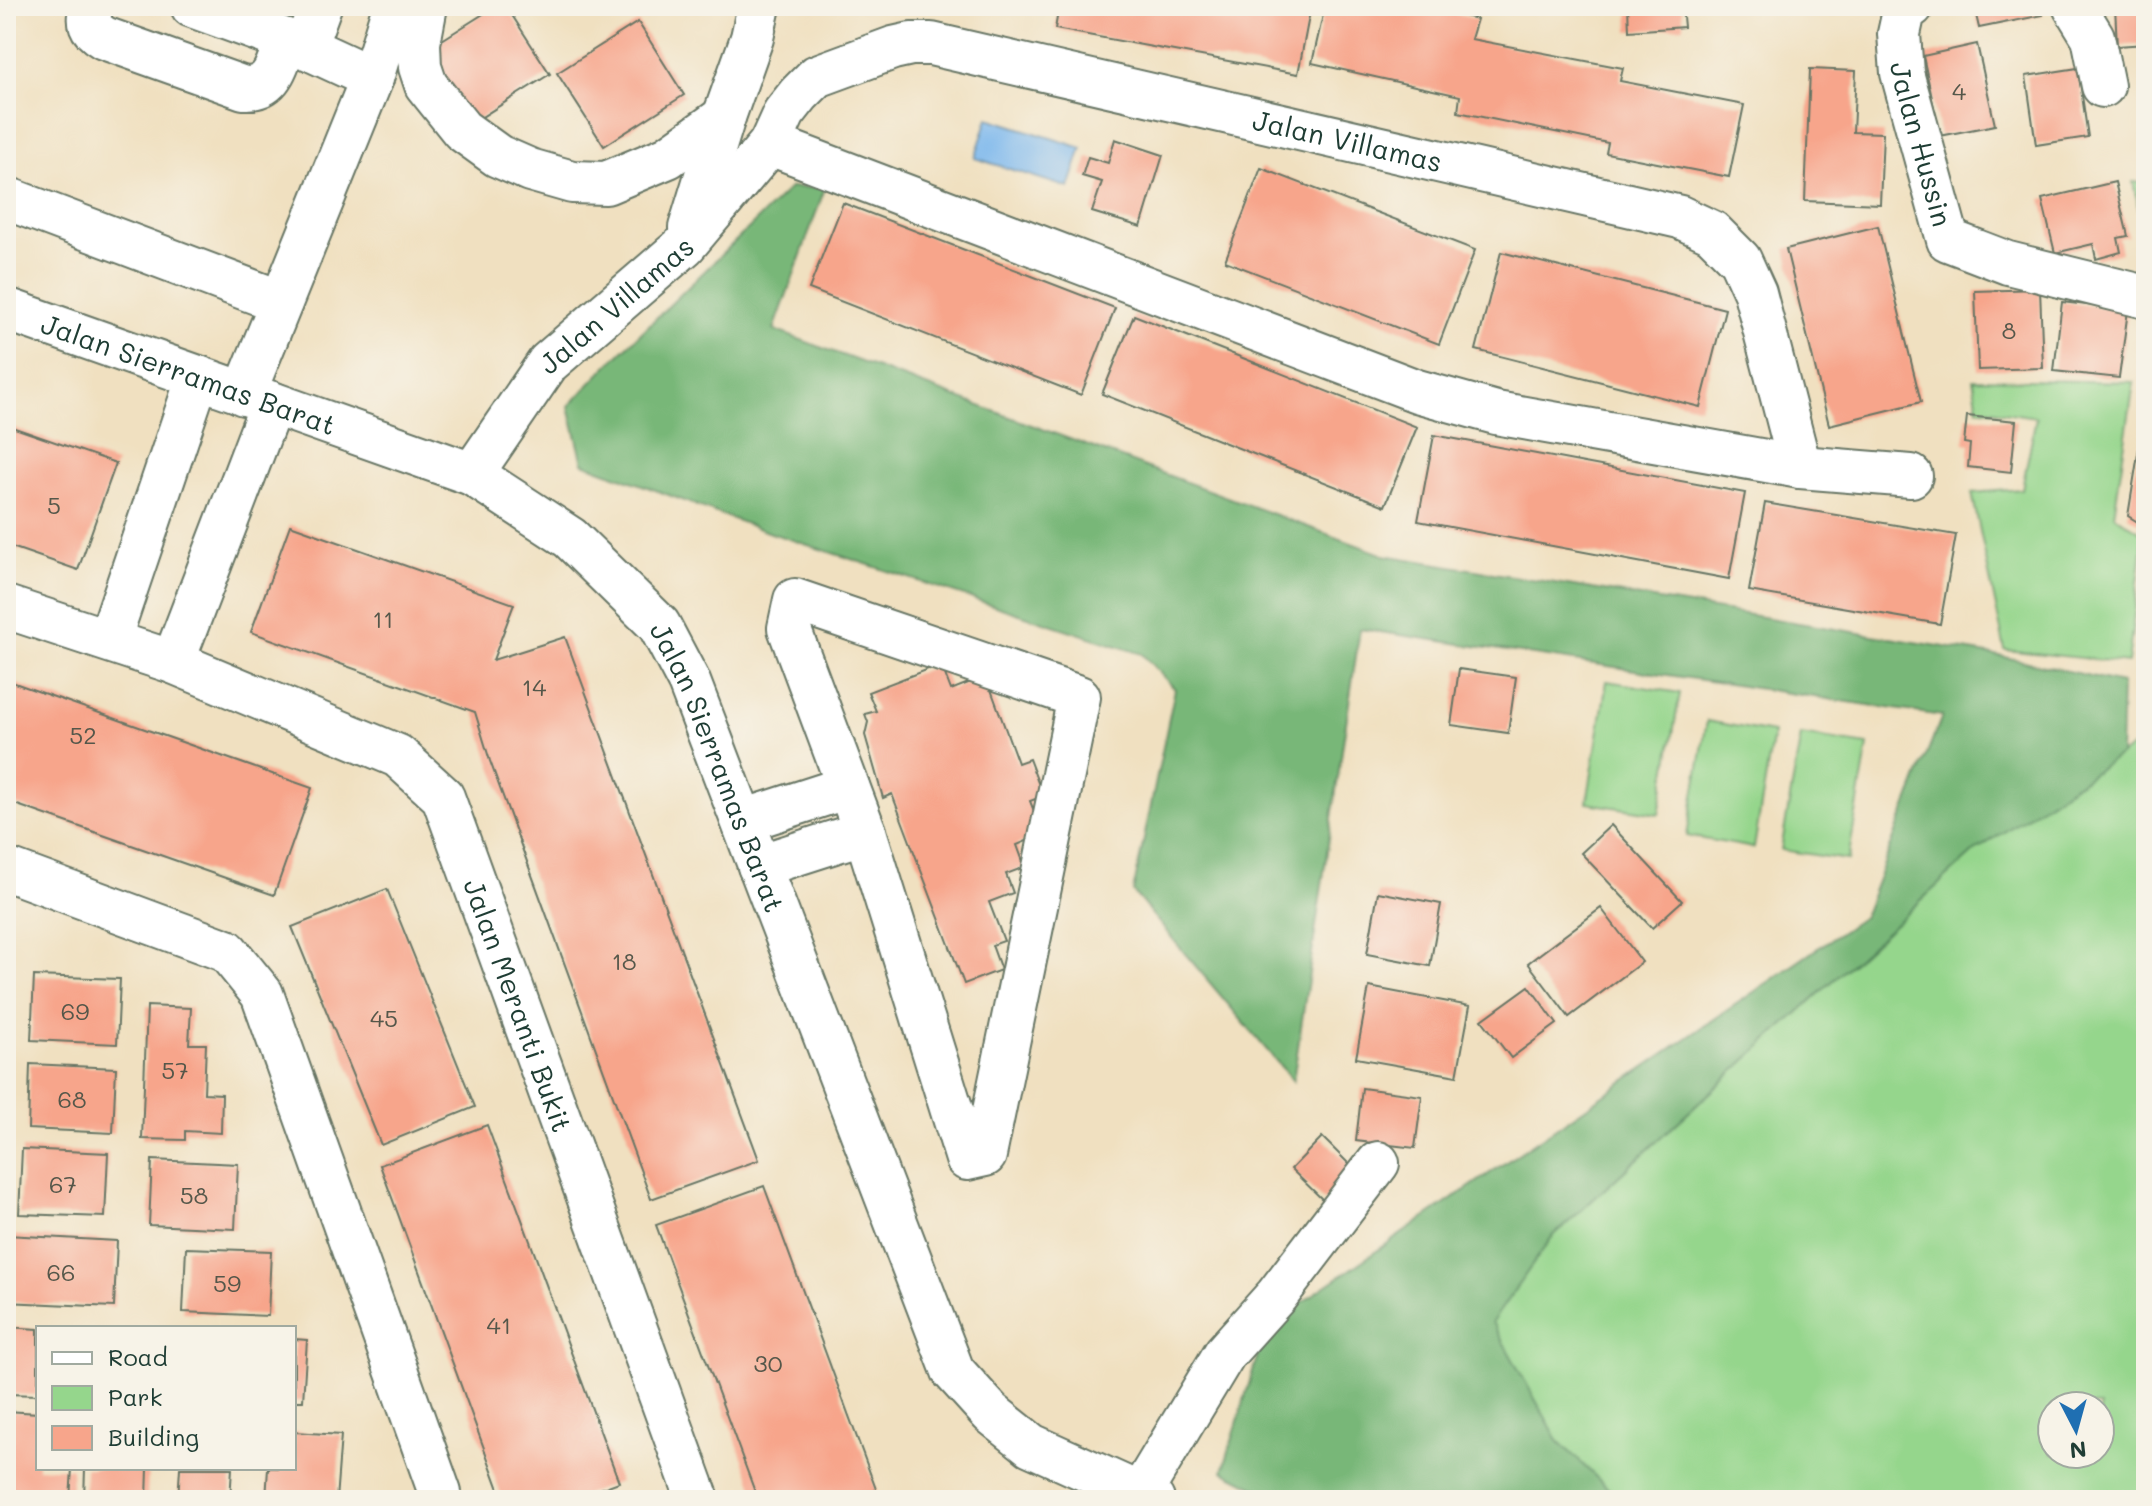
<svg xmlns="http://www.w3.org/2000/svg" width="2152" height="1506" font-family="Mali,sans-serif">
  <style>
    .green { fill: #95d68c; stroke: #5a8a60; stroke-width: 2; fill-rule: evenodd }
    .forest { fill: #78b778; stroke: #4c7a56; stroke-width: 2 }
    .water { fill: #7bb7ed; stroke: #4d7a90; stroke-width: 2 }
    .building { fill: #f7a58b }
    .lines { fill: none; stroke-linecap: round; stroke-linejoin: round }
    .minor-casing { stroke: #687665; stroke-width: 46 }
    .minor { stroke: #fff; stroke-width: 42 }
    .labels { text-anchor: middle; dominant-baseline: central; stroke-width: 8; stroke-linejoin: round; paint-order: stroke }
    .number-label { font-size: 24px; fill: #55574a }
    .street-label { font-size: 28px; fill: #1f3d34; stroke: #f7f3e8 }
  </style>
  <rect width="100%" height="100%" fill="#f7f3e8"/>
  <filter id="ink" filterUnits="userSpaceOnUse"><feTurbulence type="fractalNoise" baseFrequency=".0125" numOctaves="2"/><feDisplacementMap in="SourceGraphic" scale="16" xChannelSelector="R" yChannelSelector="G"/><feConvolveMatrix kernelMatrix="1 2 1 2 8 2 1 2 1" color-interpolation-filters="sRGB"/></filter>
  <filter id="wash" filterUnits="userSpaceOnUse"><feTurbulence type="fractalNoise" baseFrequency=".006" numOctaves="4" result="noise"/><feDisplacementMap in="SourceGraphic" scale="32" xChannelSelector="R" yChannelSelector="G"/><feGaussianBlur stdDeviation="1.8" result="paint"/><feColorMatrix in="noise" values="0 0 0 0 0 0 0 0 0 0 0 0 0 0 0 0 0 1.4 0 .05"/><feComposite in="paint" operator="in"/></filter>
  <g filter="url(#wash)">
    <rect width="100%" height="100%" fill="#f0e0c0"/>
    <g class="green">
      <polygon points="2133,182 2146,182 2146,245"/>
      <polygon points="1973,379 2134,382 2114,515 2144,534 2128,663 2005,650 1972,493 2022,489 2036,417 1978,408"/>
      <polygon points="1607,681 1680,693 1659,814 1587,803"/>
      <polygon points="1707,721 1773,733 1754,848 1687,836"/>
      <polygon points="1801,735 1868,745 1848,860 1781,850"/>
      <path d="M 2146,738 L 2146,1500 L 1620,1500 L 1559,1442 L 1491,1322 L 1552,1237 L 1975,851 ZM 2052,1406 L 2100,1406 L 2100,1454 L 2052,1454 Z"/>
    </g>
    <polygon class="forest" points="791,187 825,188 774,330 1384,555 2000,656 2122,683 2120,755 1975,851 1552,1237 1492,1322 1559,1442 1620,1500 1280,1500 1223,1471 1266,1327 1863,917 1942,716 1360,629 1293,1081 1133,892 1175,689 1142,654 765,531 583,463 569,406 608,365"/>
    <polygon class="water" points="988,118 1082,148 1069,188 975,158"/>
    <g id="blocks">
      <g class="building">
        <polygon points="496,6 506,6 550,74 469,125 423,52"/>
        <polygon points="1059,6 1311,6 1298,74 1055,29"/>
        <polygon points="1325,6 1419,6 1477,19 1471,39 1623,68 1620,81 1744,105 1729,177 1606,153 1608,143 1458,112 1460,96 1312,63"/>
        <polygon points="1628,6 1682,6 1684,27 1629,31"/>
        <polygon points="1974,6 2041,6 2043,15 1979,28"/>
        <polygon points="2115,6 2146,6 2146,44 2117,46"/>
        <polygon points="638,22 684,95 604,146 557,73"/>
        <polygon points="1977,44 1995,125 1940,136 1923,56"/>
        <polygon points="2078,68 2088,137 2036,145 2026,76"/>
        <polygon points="1810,69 1856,71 1853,132 1883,133 1880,204 1805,201"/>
        <polygon points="1115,139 1163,155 1141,227 1092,212 1102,182 1082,176 1088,157 1108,163"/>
        <polygon points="1261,168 1475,250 1439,344 1225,261"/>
        <polygon points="2115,182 2128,236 2118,238 2121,252 2096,259 2093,244 2055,253 2042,199"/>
        <polygon points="843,203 1115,308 1081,395 809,289"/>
        <polygon points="1878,226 1921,402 1829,425 1786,249"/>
        <polygon points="1501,252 1725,309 1700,407 1476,350"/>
        <polygon points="2040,289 2043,368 1978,370 1975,291"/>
        <polygon points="2062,302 2128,310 2119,378 2054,371"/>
        <polygon points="1134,315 1417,427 1385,506 1102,394"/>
        <polygon points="1967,416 2016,421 2011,472 1968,467 1970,444 1964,443"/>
        <polygon points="6,425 116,463 78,570 6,545"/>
        <polygon points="1434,435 1745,493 1729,579 1418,521"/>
        <polygon points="2139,448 2146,449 2146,527 2128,516"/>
        <polygon points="1765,503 1956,535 1940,624 1749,591"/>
        <polygon points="290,525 514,604 493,660 565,637 759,1160 651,1199 490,761 475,712 251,632"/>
        <polygon points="941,664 951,690 986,676 1018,763 1029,759 1043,796 1030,801 1043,834 1017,845 1025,867 1006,874 1013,893 989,902 1004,941 992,945 1001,970 964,984 892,794 883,798 865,735 868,722 865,714 876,711 868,692"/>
        <polygon points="1459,669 1516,677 1508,733 1451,725"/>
        <polygon points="6,680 312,788 274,895 6,801"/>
        <polygon points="1611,825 1682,901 1652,928 1581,853"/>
        <polygon points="387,889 475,1107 381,1145 292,927"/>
        <polygon points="1378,892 1441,904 1430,966 1367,954"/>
        <polygon points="1601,908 1642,962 1569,1017 1528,963"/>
        <polygon points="34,976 120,979 117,1044 31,1040"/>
        <polygon points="1529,986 1557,1024 1511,1058 1482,1020"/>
        <polygon points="1369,987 1470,1006 1457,1076 1356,1058"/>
        <polygon points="147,1006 191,1008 189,1044 206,1044 204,1093 222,1094 221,1133 185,1131 185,1140 142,1139"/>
        <polygon points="30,1064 116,1068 113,1133 28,1129"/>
        <polygon points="1362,1088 1422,1096 1415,1148 1356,1141"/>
        <polygon points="487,1125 619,1482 571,1500 503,1500 380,1165"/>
        <polygon points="1322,1137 1354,1169 1324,1201 1291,1169"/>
        <polygon points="22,1149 108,1153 105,1217 19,1214"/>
        <polygon points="152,1160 238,1164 235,1229 149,1225"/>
        <polygon points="764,1186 880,1500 758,1500 656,1225"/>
        <polygon points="6,1235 117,1241 114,1307 6,1302"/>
        <polygon points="186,1248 271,1251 268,1316 183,1312"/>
        <polygon points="6,1327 38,1329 38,1395 6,1394"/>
        <polygon points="294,1339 307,1340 303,1401 294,1401"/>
        <polygon points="6,1411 38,1413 38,1468 72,1468 70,1500 6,1500"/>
        <polygon points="294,1432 341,1435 336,1500 266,1500 268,1468 294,1468"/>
        <polygon points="85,1468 148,1468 147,1500 84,1500"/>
        <polygon points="180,1468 232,1468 230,1500 178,1500"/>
      </g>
    </g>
  </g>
  <g filter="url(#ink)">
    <use href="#blocks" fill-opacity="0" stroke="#687665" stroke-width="2"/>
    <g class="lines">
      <g class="minor-casing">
        <g id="minor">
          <path d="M 92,6 C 87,22 89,29 104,38 L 244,88 C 274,90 277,63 286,40"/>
          <polyline points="192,6 305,47 372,78"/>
          <polyline points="426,6 419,43 420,67 426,85 462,130 498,156 530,170 572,182 606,183 668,157 724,117"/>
          <path id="s1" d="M 1912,6 L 1904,11 L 1899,34 L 1902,73 L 1948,240 L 2008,263 L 2146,297"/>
          <polyline points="2074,6 2093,37 2103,86"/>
          <polyline points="305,47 320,6"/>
          <polyline points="770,144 1417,391 1496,413 1800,467 1911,476"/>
          <polyline points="6,198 281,302"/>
          <polyline points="690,228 724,117 752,38 759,6"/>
          <path id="s2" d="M 6,309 L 472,474 L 570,538 L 659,625 L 689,682 L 953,1371 L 991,1413 L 1031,1445 L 1153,1500"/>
          <polyline points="244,394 372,78 394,6"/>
          <path id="s3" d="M 472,474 L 548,363 L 685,245 L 770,144 L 784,113 L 799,94 L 817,76 L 893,48 L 911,44 L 931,44 L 1680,217 L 1712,232 L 1740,260 L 1755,293 L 1800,467"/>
          <polygon points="795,600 1079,697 985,1155 967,1159 865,832 789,628"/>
          <path id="s4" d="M 6,607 L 173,662 L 398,756 L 443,797 L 698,1500"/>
          <polyline points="109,640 198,377"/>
          <polyline points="173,662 272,403"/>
          <polyline points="743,821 848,787"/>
          <polyline points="759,866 865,832"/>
          <polyline points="6,869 227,951 262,994 440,1493 440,1500"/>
          <polyline points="1140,1494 1225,1353 1277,1295 1378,1163"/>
        </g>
      </g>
      <use href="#minor" class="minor"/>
    </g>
  </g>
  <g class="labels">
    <g class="number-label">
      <text x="1959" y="90">4</text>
      <text x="2009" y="329">8</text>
      <text x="54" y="504">5</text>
      <text x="383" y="618">11</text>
      <text x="534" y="686">14</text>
      <text x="83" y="734">52</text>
      <text x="624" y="960">18</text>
      <text x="75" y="1010">69</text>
      <text x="384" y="1017">45</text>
      <text x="175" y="1069">57</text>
      <text x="72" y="1098">68</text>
      <text x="63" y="1183">67</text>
      <text x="194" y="1194">58</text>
      <text x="61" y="1271">66</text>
      <text x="227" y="1282">59</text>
      <text x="499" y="1324">41</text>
      <text x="768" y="1362">30</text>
    </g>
    <g class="street-label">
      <text stroke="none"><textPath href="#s3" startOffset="1078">Jalan Villamas</textPath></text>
      <text stroke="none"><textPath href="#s1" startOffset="146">Jalan Hussin</textPath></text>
      <text stroke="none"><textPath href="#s3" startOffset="224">Jalan Villamas</textPath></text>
      <text stroke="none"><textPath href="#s2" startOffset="194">Jalan Sierramas Barat</textPath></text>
      <text stroke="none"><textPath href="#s2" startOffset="890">Jalan Sierramas Barat</textPath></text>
      <text stroke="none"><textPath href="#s4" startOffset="702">Jalan Meranti Bukit</textPath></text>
    </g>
  </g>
  <rect width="2152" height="1506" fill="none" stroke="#f7f3e8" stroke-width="32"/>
  <rect x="36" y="1326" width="260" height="144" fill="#f7f3e8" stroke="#a1aaa0" stroke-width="2"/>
  <rect x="52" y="1352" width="40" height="12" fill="#ffffff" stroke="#a1aaa0" stroke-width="2"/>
  <text x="108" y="1366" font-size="24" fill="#1f3d34">Road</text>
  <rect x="52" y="1386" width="40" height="24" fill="#95d68c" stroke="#a1aaa0" stroke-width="2"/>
  <text x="108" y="1406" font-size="24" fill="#1f3d34">Park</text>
  <rect x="52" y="1426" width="40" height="24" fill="#f7a58b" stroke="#a1aaa0" stroke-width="2"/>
  <text x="108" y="1446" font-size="24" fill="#1f3d34">Building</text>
  <g transform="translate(2076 1430) rotate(174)"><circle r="38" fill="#f7f3e8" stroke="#a1aaa0" stroke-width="2"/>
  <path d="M0-6L14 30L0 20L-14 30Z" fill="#1f6fb2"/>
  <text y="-12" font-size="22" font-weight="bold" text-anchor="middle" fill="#1f3d34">N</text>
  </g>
</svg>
